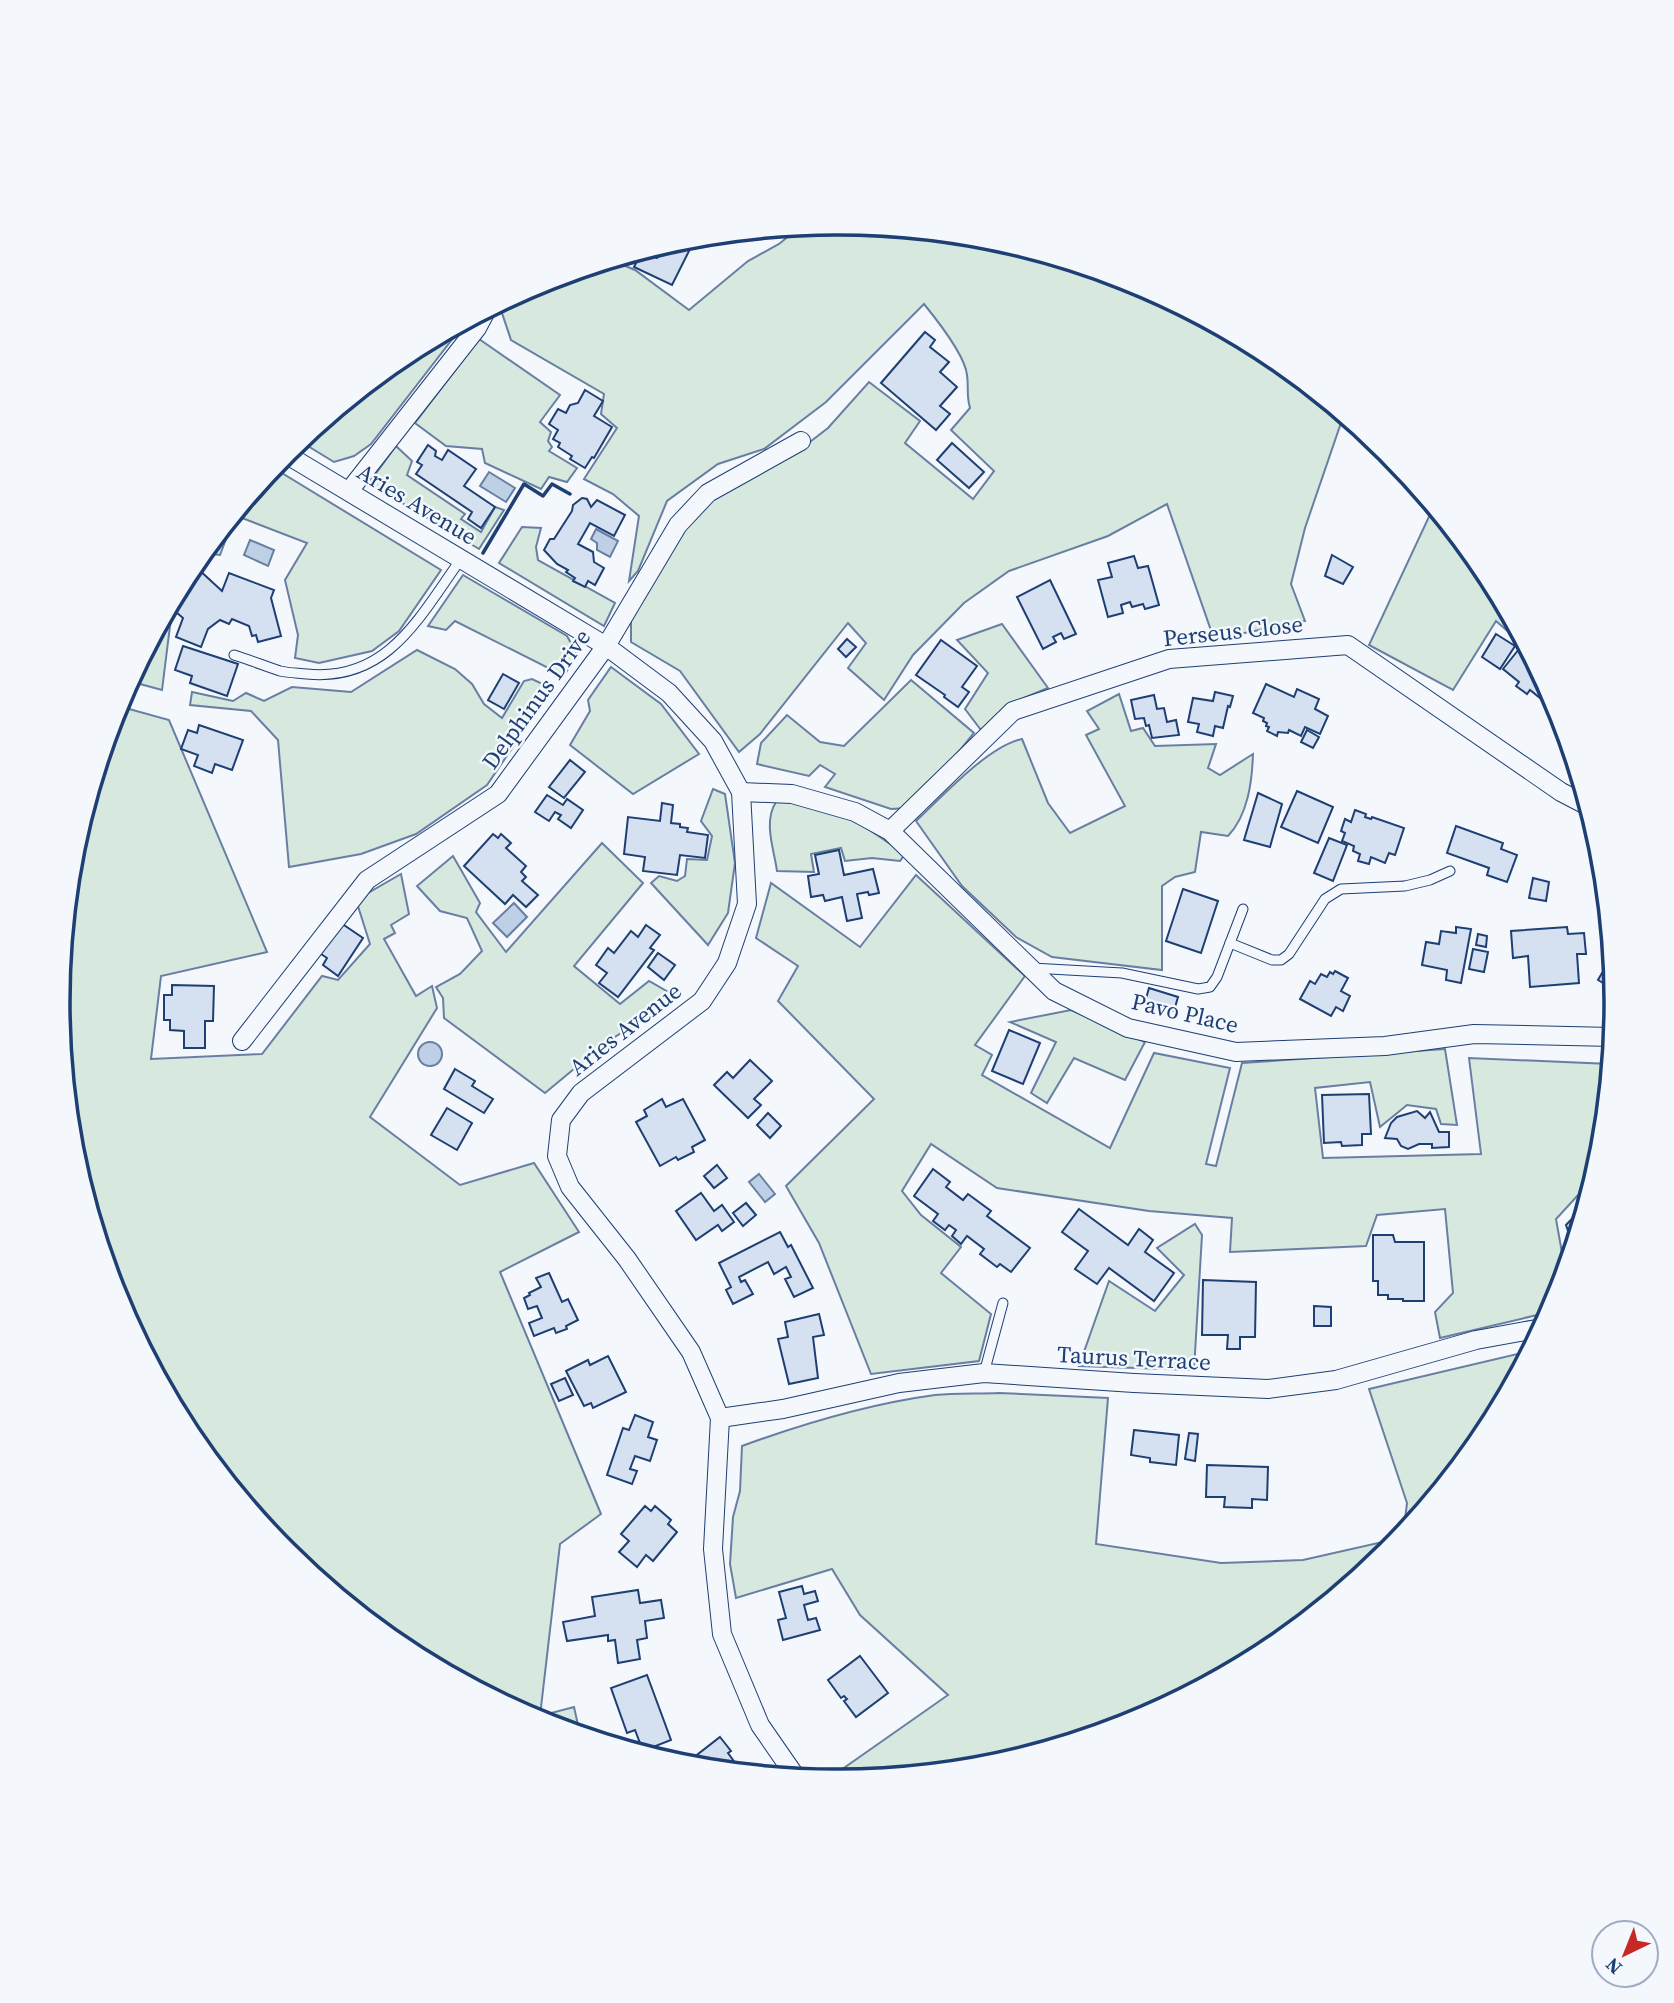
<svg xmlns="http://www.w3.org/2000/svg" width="1674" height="2003" font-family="'Source Serif 4',serif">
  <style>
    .green { fill: #d7e8df; stroke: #687fa3; stroke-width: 2 }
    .water { fill: #bed0e5; stroke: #687fa3; stroke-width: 2 }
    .building { fill: #d5e0f0; stroke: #1d3f73; stroke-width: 2 }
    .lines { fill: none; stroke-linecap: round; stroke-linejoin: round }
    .service-casing { stroke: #1d3f73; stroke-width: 11 }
    .minor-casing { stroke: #1d3f73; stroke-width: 20 }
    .service { stroke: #f4f7fb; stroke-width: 9 }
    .minor { stroke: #f4f7fb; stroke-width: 18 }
    .wall { stroke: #1d3f73; stroke-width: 3.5 }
    .labels { text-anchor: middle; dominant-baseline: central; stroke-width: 5; stroke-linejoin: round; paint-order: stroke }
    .street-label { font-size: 23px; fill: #1d3f73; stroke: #f4f7fb }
    .rim { fill: none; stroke: #1d3f73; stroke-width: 3.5 }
  </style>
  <rect width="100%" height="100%" fill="#f4f7fb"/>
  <g class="green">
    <path d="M 837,222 L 989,237 L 1136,282 L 1270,354 L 1344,414 L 1305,528 L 1291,584 L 1305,621 L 1214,639 L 1167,504 L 1108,536 L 1009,571 L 964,603 L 913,655 L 884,700 L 848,668 L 866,643 L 848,623 L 760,734 L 739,752 L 680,671 L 631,642 L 631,616 L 687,526 L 715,498 L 793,455 L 828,428 L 869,382 L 920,421 L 905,443 L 973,499 L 994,471 L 951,430 L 970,408 C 966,394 969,388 967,375 C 965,355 937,320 924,304 L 826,402 L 764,449 L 718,464 L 667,501 L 638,571 L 629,581 L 639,516 L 613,494 L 584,479 L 617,428 L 601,414 L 604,394 L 511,340 L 502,313 L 512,296 L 539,281 L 611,260 L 635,270 L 689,310 L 748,261 L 779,244 L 801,226 Z"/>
    <polygon points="462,322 457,333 371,444 354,456 334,462 298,440 322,421 326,423 344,412 355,399 354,395 404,353"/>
    <polygon points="479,339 560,395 540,422 551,432 548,441 552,447 549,451 577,468 567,482 549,477 541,489 485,463 482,449 446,446 415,423"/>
    <polygon points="396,446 412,461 407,475 465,514 461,519 481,532 495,507 504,510 479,549 369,483"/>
    <polygon points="272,467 441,570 399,631 372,651 319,663 295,658 298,635 285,580 307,543 242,518 257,486"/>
    <polygon points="1434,506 1485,569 1521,637 1519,641 1496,621 1453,690 1369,645"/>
    <polygon points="237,510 220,555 202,553"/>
    <polygon points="522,527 541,528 536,547 538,560 615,603 604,626 499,563"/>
    <polygon points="463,575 567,636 577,654 564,676 455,621 446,630 428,626"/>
    <polygon points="166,612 171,618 162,690 129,681"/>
    <polygon points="1002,624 1048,688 1009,704 981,730 965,709 988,673 957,640"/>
    <polygon points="417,650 455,669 472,684 484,704 502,718 524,681 532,679 549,687 515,744 487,785 416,834 361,854 289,867 278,740 251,711 190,705 192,692 233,701 246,693 264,701 292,687 351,692"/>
    <polygon points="611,667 661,704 699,754 633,794 570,745 590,711 588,700"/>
    <polygon points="911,680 974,733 942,772 907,808 891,809 825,787 835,774 820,765 809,776 757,764 761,743 787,715 820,742 844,746"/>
    <path d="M 1119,694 L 1131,731 L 1143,728 L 1155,746 L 1216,744 L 1208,768 L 1220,775 L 1253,754 C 1252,782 1248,815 1228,836 L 1201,832 L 1195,872 L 1175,877 L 1162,886 L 1162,970 L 1052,957 L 1016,937 L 962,886 L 916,821 C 942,797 988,746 1022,739 L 1048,803 L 1070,833 L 1125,806 L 1086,735 L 1099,729 L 1087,711 Z"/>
    <polygon points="122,707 169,720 267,952 161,976 151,1059 262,1054 322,976 338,980 370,944 356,900 401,874 409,914 391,925 395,933 384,939 416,996 432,986 437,1008 370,1117 460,1185 534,1163 579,1232 500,1272 601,1514 560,1544 540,1716 574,1707 580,1734 538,1721 404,1649 286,1552 189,1434 117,1299 76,1165 67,1022 60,976 73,849 100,760 109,760"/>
    <polygon points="713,789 725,794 735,863 728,913 708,945 651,883 659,876 677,881 685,876 687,859 707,860 712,836 701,821"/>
    <path d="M 788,799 L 843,812 L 905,854 L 900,861 L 872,858 L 845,861 L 841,848 L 811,854 L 814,872 L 777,871 C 774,849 763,822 776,802 Z"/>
    <polygon points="602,843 643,883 574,966 620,1004 649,981 677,997 604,1044 545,1093 444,1018 443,998 436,987 460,974 482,951 467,918 440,911 417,886 453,856 480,903 476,912 506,952"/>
    <polygon points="916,875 1025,976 975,1045 992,1055 982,1075 1110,1148 1154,1053 1230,1068 1206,1164 1216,1166 1242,1063 1445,1049 1457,1125 1441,1124 1436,1109 1407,1105 1380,1127 1370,1082 1315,1088 1323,1158 1481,1154 1469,1058 1610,1064 1601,1154 1593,1182 1591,1181 1556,1219 1562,1253 1569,1259 1557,1300 1550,1312 1440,1338 1435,1312 1453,1293 1445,1209 1377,1215 1366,1246 1230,1252 1232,1218 1149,1211 997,1188 931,1144 902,1191 921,1215 961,1247 941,1273 991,1314 979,1361 871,1374 819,1243 786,1186 874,1099 778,1001 798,966 756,938 771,883 860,947"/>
    <polygon points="1071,1010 1145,1042 1125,1080 1074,1058 1047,1103 1031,1093 1056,1042 1010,1022"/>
    <polygon points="1195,1224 1202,1235 1194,1370 1079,1366 1109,1281 1155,1311 1184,1275 1157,1248"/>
    <polygon points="1530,1351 1485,1435 1403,1535 1407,1503 1369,1389"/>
    <path d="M 999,1393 L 1108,1398 L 1096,1544 L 1221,1563 L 1303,1560 L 1400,1538 L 1388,1553 L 1270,1650 L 1135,1722 L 989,1766 L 833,1780 L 831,1777 L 948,1695 L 860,1615 L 832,1569 L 736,1598 L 730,1564 L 733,1517 L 740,1491 L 742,1446 C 805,1423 868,1404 935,1395 C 956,1393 978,1394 999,1393 Z"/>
  </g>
  <g class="water">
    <polygon points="489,472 515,488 506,502 480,486"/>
    <polygon points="596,529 618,541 610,557 597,550 597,543 591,539"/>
    <polygon points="250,540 274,550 268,566 244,555"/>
    <polygon points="514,903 527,917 507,937 493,923"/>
    <circle cx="430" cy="1054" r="12"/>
    <polygon points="759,1174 775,1194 765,1202 749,1182"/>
  </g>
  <g class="building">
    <polygon points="682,238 693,243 672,285 634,267 642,251 657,258 663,247 659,245"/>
    <polygon points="925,332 935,340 930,347 949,362 940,372 957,387 940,406 950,414 936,430 881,383"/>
    <polygon points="585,390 603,401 594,416 612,427 594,458 592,457 585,468 570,459 572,456 558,447 560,443 553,439 558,430 549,424 558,409 566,413 570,405 578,403"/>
    <polygon points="952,443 984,472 969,488 937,460"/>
    <polygon points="428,445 436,451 435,456 442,460 448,450 476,469 464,486 495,507 481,528 468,519 472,512 416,474 422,465 417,462"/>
    <polygon points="582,498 587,499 591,507 597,500 625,515 614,536 590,523 578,544 593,552 594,562 604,568 595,585 588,581 585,587 573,581 575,578 566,572 568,570 557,564 544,550 550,539 554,539 572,511 573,505"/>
    <polygon points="1332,555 1353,567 1343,584 1325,576"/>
    <polygon points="1134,556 1138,568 1148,566 1159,605 1145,609 1143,604 1132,607 1130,602 1121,605 1123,613 1108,617 1098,580 1112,577 1108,563"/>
    <polygon points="197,568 222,591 229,573 274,590 271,598 281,636 258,642 256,635 252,636 249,626 232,619 229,624 220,620 208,629 201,647 176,637 183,618 169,606 187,572 191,575"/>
    <polygon points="1050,580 1076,634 1064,639 1061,633 1053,637 1056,642 1043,649 1017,597"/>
    <polygon points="1496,634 1515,646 1500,669 1482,657"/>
    <polygon points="847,639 856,647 846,657 838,649"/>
    <polygon points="941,640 977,666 962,687 969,692 958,707 944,697 945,695 916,675"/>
    <polygon points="183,646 238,664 227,696 190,683 192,676 175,670"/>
    <polygon points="1519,649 1530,657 1531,655 1552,694 1545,702 1530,690 1527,694 1516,686 1519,682 1503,669"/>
    <polygon points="503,674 519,683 504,709 488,700"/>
    <polygon points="1266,684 1294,697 1297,689 1319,699 1315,709 1328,716 1320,734 1305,727 1301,736 1289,730 1288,733 1278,732 1277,736 1267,731 1269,727 1266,726 1267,723 1263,721 1264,718 1253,713"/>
    <polygon points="1215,692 1233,696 1230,707 1228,706 1223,728 1215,726 1213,736 1197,732 1199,724 1188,722 1193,698 1213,701"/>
    <polygon points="1154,695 1157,709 1164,708 1167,722 1176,720 1179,735 1152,738 1149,725 1146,726 1144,718 1135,719 1131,700"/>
    <polygon points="199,725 243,740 232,770 215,764 212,773 194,766 198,755 181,749 188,730 197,733"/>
    <polygon points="1307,730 1319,737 1313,748 1301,742"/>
    <polygon points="570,760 585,772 564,798 549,787"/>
    <polygon points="1297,791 1333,807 1318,843 1281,827"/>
    <polygon points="1258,793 1282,804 1270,847 1244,840"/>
    <polygon points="547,795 563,805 567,799 583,810 571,828 558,819 561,815 555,812 549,821 535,812"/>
    <polygon points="662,803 673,805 671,823 680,824 680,827 688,828 687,832 708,835 705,858 680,855 677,875 643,871 645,857 624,854 628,817 660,821"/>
    <polygon points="1355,810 1366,814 1365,817 1371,819 1372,817 1404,828 1395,855 1389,853 1385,863 1371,857 1369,864 1358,861 1360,854 1353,851 1354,846 1342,841 1345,833 1341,831 1345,819 1351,822"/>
    <polygon points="1456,826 1503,843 1501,849 1517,855 1507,882 1487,875 1489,868 1447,853"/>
    <polygon points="493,834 498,838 501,834 511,843 506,848 526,866 521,872 526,877 522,881 538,895 526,907 513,895 505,904 464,866"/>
    <polygon points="1329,838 1347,845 1333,881 1314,873"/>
    <polygon points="839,850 844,875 873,869 879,893 869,895 868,892 857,894 862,918 847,921 842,897 825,901 823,895 811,897 808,876 819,874 815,855"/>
    <polygon points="1533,878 1549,882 1546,901 1529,898"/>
    <polygon points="1183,889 1218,901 1201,953 1166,941"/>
    <polygon points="338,921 363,938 338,976 323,965 327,958 318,952"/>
    <polygon points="646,925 660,935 650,948 654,950 618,997 599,983 607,973 596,965 608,948 614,953 631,931 638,937"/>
    <polygon points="1456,927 1471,929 1461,983 1446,980 1447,970 1422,965 1426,942 1439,944 1441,931 1456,933"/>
    <polygon points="1567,927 1568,934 1584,933 1586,954 1577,954 1579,983 1530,987 1528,956 1513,958 1511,931"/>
    <polygon points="1478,934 1487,936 1486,947 1476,945"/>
    <polygon points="1473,949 1488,952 1484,972 1469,969"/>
    <polygon points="658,953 675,965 664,980 648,967"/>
    <polygon points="1606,966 1613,970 1615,990 1598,980"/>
    <polygon points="1335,971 1348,978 1341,991 1350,996 1343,1011 1336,1007 1331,1016 1300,999 1310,981 1315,984 1321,974 1327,977 1330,972 1333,974"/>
    <polygon points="172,985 214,986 213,1021 205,1021 205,1048 184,1048 184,1031 170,1030 170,1020 164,1020 164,995 172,995"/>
    <polygon points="1149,988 1178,997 1174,1011 1145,1002"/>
    <polygon points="1009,1030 1040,1043 1023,1084 992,1071"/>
    <polygon points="750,1060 772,1081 754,1099 761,1105 748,1118 714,1085 727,1072 733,1078"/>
    <polygon points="455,1069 475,1081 472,1086 493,1099 484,1113 444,1089"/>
    <polygon points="1369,1094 1371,1134 1362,1134 1362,1145 1342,1146 1341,1142 1324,1143 1322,1095"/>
    <polygon points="662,1099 666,1107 683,1099 705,1140 692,1147 694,1152 678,1160 676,1157 660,1166 636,1122 647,1116 644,1110"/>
    <polygon points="447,1108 472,1123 457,1150 431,1135"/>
    <polygon points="1417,1111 1425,1118 1430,1112 1439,1132 1449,1132 1449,1147 1432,1148 1432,1144 1419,1144 1408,1149 1401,1146 1397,1139 1385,1138 1391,1123 1397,1117"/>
    <polygon points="768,1113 781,1126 770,1138 757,1125"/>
    <polygon points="717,1165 727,1178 714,1188 704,1176"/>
    <polygon points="933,1169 950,1182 946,1187 963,1200 968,1194 991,1211 987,1216 1030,1248 1011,1272 1000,1264 997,1267 980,1254 984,1249 967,1236 961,1244 952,1236 956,1230 949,1225 945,1230 933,1221 938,1214 914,1196"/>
    <polygon points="701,1193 714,1211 722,1205 734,1222 722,1231 718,1225 696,1240 676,1211"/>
    <polygon points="746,1203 756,1215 743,1226 733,1213"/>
    <polygon points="1586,1204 1573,1245 1566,1225"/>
    <polygon points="1079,1209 1128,1245 1139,1229 1153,1240 1145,1252 1174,1273 1154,1301 1109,1268 1097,1284 1075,1269 1088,1251 1062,1232"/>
    <polygon points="780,1232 788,1247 791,1245 813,1288 794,1297 785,1279 791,1277 786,1267 774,1274 768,1262 739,1277 741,1282 745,1280 753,1294 733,1304 726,1290 731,1287 719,1263"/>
    <polygon points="1373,1235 1393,1235 1395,1242 1424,1242 1424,1301 1403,1301 1403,1299 1388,1299 1388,1295 1378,1295 1378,1281 1373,1281"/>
    <polygon points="549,1273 562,1302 568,1299 578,1320 566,1326 567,1329 556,1333 554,1328 534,1336 529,1323 542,1318 537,1306 528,1309 524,1298 530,1295 529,1293 541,1287 536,1278"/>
    <polygon points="1203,1280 1256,1282 1255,1337 1240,1337 1240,1349 1227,1349 1228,1335 1202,1335"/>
    <polygon points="1314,1306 1331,1307 1331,1326 1314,1326"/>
    <polygon points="819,1314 824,1335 813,1337 818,1378 789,1384 778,1339 788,1337 785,1322"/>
    <polygon points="608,1356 626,1392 593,1408 591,1403 584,1406 566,1371 588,1360 590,1365"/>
    <polygon points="565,1378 573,1395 559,1401 551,1384"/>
    <polygon points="635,1415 653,1422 648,1437 657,1440 650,1461 635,1456 630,1469 637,1471 632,1484 607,1475 623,1428 629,1430"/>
    <polygon points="1134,1430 1179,1435 1176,1465 1150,1462 1150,1458 1131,1455"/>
    <polygon points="1189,1433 1198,1434 1195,1461 1185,1459"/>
    <polygon points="1207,1465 1268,1467 1267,1500 1252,1499 1252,1508 1224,1507 1225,1497 1206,1497"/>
    <polygon points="645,1506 651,1511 655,1506 671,1520 668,1524 677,1532 653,1561 646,1555 637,1567 619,1552 629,1541 621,1534"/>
    <polygon points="802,1586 804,1594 815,1591 818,1601 804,1605 808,1620 816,1618 820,1630 783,1640 778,1620 786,1618 779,1592"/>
    <polygon points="638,1590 640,1603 661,1600 664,1618 645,1621 647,1638 637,1640 640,1659 618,1663 615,1640 608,1641 608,1635 567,1641 563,1622 595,1616 592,1597"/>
    <polygon points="860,1656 888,1693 856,1717 844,1701 847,1699 844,1696 841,1698 828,1680"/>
    <polygon points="647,1675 671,1740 643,1751 635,1730 627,1733 611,1688"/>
    <polygon points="720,1737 731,1751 728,1753 741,1771 719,1769 714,1763 706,1768 701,1767 693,1758"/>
  </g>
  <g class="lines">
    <g class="service-casing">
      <g id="service">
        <path d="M 234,655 C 250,660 265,666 280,671 C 289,673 298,673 307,674 C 388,682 420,616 461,559"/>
        <polyline points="1230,943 1272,960 1281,960 1289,954 1325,899 1341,889 1405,886 1430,880 1450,871"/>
        <polyline points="1032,968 1122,973 1198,989 1210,987 1217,977 1243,909"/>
        <polyline points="984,1373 1003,1303"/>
      </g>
    </g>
    <g class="minor-casing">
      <g id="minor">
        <polyline points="284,453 606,646 669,693 713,741 741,792 747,904 727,963 702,1001 581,1093 561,1120 557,1156 570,1187 627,1259 691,1352 720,1418 713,1549 722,1634 760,1725 796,1777"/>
        <polyline points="349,491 477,328 487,309"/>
        <polyline points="741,792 792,794 855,812 890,831 1054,991 1128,1028 1236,1052 1385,1046 1474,1034 1613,1037"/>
        <polyline points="890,831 1013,711 1169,659 1348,645 1561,792 1588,806"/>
        <polyline points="242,1041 367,880 498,794 606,646 678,525 708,493 801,441"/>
        <polyline points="720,1418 783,1409 899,1383 984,1373 1134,1383 1268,1389 1336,1380 1476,1340 1542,1328"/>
      </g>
    </g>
    <use href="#service" class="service"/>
    <use href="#minor" class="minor"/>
    <polyline class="wall" points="483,553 524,484 543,496 552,484 570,494"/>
  </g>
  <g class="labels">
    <g class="street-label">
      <text transform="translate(417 504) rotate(31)">Aries Avenue</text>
      <text transform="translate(1233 631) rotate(-6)">Perseus Close</text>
      <text transform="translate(536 699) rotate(-54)">Delphinus Drive</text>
      <text transform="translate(1185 1013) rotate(13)">Pavo Place</text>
      <text transform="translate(625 1029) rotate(-38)">Aries Avenue</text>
      <text transform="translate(1134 1358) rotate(3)">Taurus Terrace</text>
    </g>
  </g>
  <path d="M0 0H1674V2003H0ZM70 1002a767 767 0 1 1 1534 0a767 767 0 1 1-1534 0Z" fill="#f4f7fb" fill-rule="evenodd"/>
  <path class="rim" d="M70 1002a767 767 0 1 1 1534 0a767 767 0 1 1-1534 0Z"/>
  <g transform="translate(1625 1954) rotate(223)"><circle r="33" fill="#f4f7fb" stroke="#9eadc5" stroke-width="2"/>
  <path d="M0-5L12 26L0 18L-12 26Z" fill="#c62828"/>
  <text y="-10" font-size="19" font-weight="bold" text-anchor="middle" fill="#1d3f73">N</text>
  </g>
</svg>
